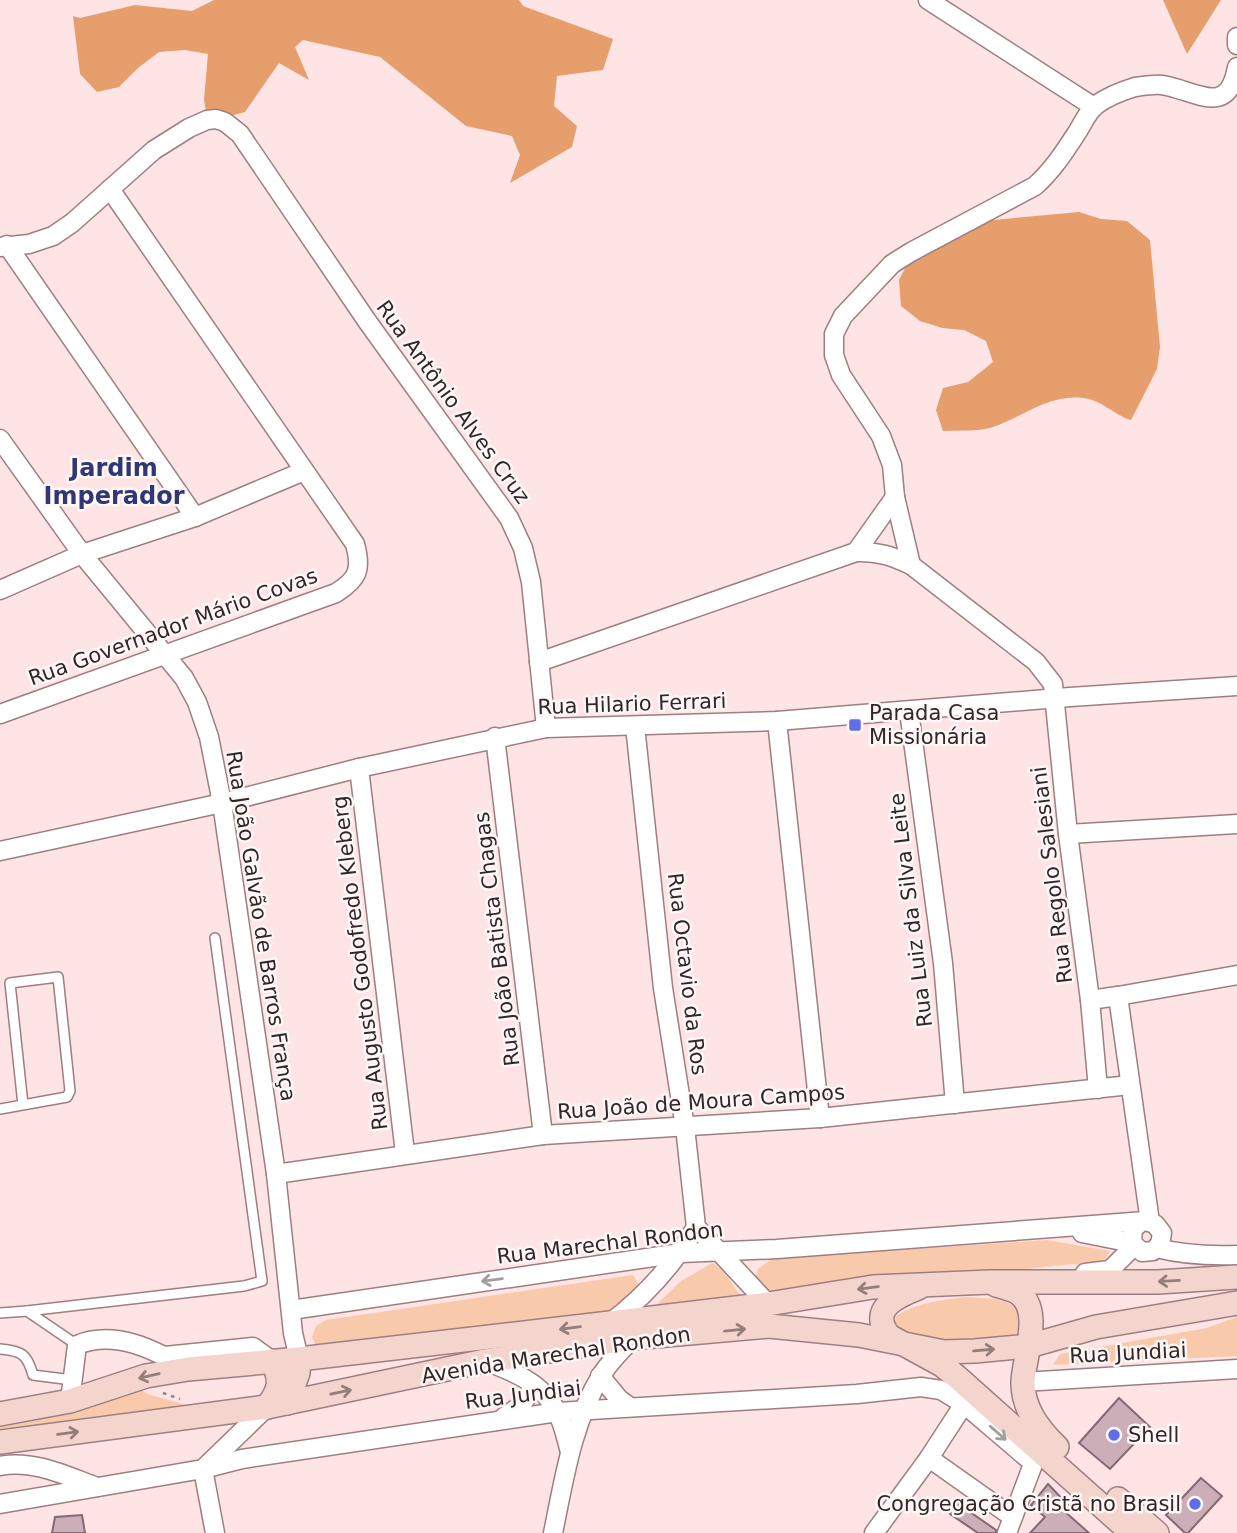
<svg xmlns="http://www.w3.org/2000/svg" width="1237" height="1533" font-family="'DejaVu Sans',sans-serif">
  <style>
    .green { fill: #f8c9aa }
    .forest { fill: #e69e6c }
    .building { fill: #cbaeb8; stroke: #836973; stroke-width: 2 }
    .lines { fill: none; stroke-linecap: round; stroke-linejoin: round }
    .lane-casing { stroke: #9d7f81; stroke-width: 12 }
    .street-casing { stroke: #9d7f81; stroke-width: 21 }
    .secondary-casing { stroke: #9d7f81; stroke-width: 26 }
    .path { stroke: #948181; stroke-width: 2.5; stroke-dasharray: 3.5 5; stroke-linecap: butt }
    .lane { stroke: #fff; stroke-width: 9 }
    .street { stroke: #fff; stroke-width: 18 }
    .secondary { stroke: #f4d5ce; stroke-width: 23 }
    .oneway { stroke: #a39d9d }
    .oneway2 { stroke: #937e7a }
    .poi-dot { fill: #606fe7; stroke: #fef7f7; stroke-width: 2.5 }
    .labels { text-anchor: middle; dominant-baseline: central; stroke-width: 5; stroke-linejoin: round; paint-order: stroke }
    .street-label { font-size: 21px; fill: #322626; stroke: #fef7f7 }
    .poi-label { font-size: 21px; fill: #322626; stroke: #fef7f7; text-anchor: start }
    .quarter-label { font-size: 24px; font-weight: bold; fill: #2f3872; stroke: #fef7f7 }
  </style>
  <rect width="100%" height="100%" fill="#fee4e5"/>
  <g class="green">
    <path d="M 1047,1240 L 1110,1251 C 1100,1271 1093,1266 1073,1264 L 765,1296 L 754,1283 L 758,1269 L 771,1259 Z"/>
    <path d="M 712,1263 C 727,1271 732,1285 742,1298 L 654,1307 L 681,1281 Z"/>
    <polygon points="633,1275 639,1285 633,1293 611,1312 318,1351 312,1337 316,1326 326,1320"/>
    <path d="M 967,1297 L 996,1299 L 1022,1308 L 1027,1325 L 1018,1334 L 983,1344 L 915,1341 L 894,1326 L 896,1316 C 918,1302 942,1300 967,1297 Z"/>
    <polygon points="1237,1317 1237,1356 1053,1365 1060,1354 1207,1328"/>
    <polygon points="139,1389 148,1394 203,1410 0,1434 0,1427 34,1421"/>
  </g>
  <g class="forest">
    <polygon points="214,0 519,0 523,6 613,39 603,70 557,76 554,106 577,126 572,147 510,183 520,155 512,136 466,126 380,57 303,40 295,47 309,80 279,63 245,112 208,122 204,100 208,54 185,50 159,52 138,68 119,87 97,92 80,74 73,16 80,18 135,5 192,11"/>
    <polygon points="1163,0 1221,0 1187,54"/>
    <path d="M 1079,212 L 1101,219 L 1127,221 L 1150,240 L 1160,347 L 1157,369 L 1131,420 C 1114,415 1102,400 1083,398 C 1050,394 1025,415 996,426 C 981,432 959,430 943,431 L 936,410 L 943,388 L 968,382 L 993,362 L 986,341 L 964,330 L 942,328 L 920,321 L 901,306 L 899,280 L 910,258 L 950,224 Z"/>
  </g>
  <g class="building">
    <polygon points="1119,1398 1150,1427 1110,1469 1079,1443"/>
    <polygon points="1201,1478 1222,1496 1188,1533 1185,1533 1166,1515"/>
    <polygon points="1048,1484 1068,1505 1063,1510 1089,1533 1030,1533 1045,1517 1031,1505"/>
    <polygon points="957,1503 996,1530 996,1533 978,1533 950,1514"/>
    <polygon points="82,1515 85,1533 52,1533 55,1517"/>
  </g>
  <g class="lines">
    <g class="lane-casing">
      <g id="lane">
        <polyline points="0,1109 67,1097 70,1091 58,977 10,983 23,1105"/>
        <polyline points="27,1311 244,1286 262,1281 215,938"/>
        <polyline points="0,1313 27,1311 77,1345"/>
        <path d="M 0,1349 C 22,1351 27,1354 33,1375 L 72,1380"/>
      </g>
    </g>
    <g class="street-casing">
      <g id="street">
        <polyline points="928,0 1094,107"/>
        <polyline points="1237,37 1237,45"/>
        <polyline points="7,245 195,517"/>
        <polyline points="0,247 29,244 53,236 72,223 154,150 189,128 207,120 216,119 225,122 240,134 367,321 509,518 523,548 531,582 546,728"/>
        <polyline points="0,439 82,554 184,678 197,702 209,737 222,803 276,1174 293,1333 299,1359"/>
        <polyline points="856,552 895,497"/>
        <polyline points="0,590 82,554 195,517 304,471"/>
        <path d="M 539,662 L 856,552 C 877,551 892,556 911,565"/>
        <polyline points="909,711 943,963 955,1104"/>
        <path d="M 0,714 L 336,593 C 358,579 362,570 355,544 L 110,189"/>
        <polyline points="777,721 820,1118"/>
        <polyline points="635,726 663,988 685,1127 696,1227 768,1304"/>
        <polyline points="495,737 543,1135"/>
        <polyline points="359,768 405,1153"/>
        <polyline points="1068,834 1237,824"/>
        <polyline points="0,851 222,803 359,768 546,728 777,721 1070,697 1237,686"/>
        <polyline points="1118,996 1237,975"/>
        <polyline points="1090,1000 1098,1089"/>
        <polyline points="276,1174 543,1135 820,1118 1130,1085"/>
        <path d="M 1150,1222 L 1118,996 L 1090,1000 L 1068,834 L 1053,684 L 1036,662 L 911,565 L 895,497 L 892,465 L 881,436 L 841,375 L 834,355 L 834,334 L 843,316 L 892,264 L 911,252 L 1035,186 C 1053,170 1065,151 1078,131 C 1083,123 1088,111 1096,105 C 1107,97 1122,91 1135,87 C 1143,86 1154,84 1162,85 C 1195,90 1228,119 1237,67"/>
        <polyline points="1082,1233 1132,1243"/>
        <path d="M 1157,1248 C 1184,1255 1209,1256 1237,1255"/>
        <polyline points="1085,1273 1110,1270 1134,1246"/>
        <polyline points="291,1310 681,1253 777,1249 1145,1221 1155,1224 1162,1233 1160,1244 1153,1251 1142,1252 1132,1243 1133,1229 1140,1223"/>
        <path d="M 610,1323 C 644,1297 674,1264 696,1227"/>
        <polyline points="165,1356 253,1347 272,1361"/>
        <path d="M 485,1361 C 512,1371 542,1383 556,1410 C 563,1422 566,1438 570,1452"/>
        <polyline points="600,1376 619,1399 630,1407"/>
        <polyline points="1023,1382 1237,1369"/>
        <path d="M 70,1401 L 77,1345 C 115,1329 155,1350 188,1369"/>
        <path d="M 504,1417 C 519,1408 526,1401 534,1385"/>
        <polyline points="929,1458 1011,1516"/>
        <path d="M 0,1466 C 32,1459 67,1476 97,1487"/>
        <polyline points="0,1504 203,1469 242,1459 558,1412 857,1394 921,1387 941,1390 964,1404 1032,1462"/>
        <polyline points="215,1533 203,1469 267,1407"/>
        <path d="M 553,1533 C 564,1480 572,1423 601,1376 C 609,1362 622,1350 633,1338"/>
        <polyline points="874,1533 929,1458 964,1404"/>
        <polyline points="1007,1533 1038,1451"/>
      </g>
    </g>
    <g class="secondary-casing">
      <g id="secondary">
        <path d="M 996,1285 C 1003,1287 1011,1289 1017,1292 C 1044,1308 1024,1357 1023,1381 C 1022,1407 1039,1430 1057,1447"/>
        <path d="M 918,1288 C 897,1296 868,1309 889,1336 L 942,1365 L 957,1377 L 1132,1533"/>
        <polyline points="287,1403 298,1373 299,1359"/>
        <path d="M 267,1407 C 280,1390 282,1380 272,1361"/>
        <polyline points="0,1414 70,1401 146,1376 188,1369 299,1359 610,1323 768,1304 873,1287 990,1282 1158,1282 1237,1277"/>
        <polyline points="0,1442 267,1407 485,1361 633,1338 769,1326 859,1335 944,1352 975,1351 1029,1346 1096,1327 1237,1303"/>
        <polyline points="1118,1499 1157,1533"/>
      </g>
    </g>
    <polyline class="path" points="163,1393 180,1399"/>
    <use href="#lane" class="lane"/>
    <use href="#street" class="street"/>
    <use href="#secondary" class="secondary"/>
  </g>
  <defs><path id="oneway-shaft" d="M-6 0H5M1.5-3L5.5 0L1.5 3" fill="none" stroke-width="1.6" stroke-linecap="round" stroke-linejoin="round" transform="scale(1.75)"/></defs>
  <g class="oneway">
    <use href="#oneway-shaft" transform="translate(492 1280) rotate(172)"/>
    <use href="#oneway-shaft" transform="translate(998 1433) rotate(41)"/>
  </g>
  <g class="oneway2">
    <use href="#oneway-shaft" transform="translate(1169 1281) rotate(177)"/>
    <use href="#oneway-shaft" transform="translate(868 1288) rotate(172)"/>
    <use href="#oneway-shaft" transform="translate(570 1328) rotate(173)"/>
    <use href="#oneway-shaft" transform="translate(735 1330) rotate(-6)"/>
    <use href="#oneway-shaft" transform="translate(984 1350) rotate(-5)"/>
    <use href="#oneway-shaft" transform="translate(149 1376) rotate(167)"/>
    <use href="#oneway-shaft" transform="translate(341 1392) rotate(-12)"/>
    <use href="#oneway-shaft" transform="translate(68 1433) rotate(-7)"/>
  </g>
  <g class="poi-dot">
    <rect x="848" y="718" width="14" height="14" rx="3.5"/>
    <circle cx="1114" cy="1435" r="7"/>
    <circle cx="1195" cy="1504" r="7"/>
  </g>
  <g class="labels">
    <g class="street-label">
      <text transform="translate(453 402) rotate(54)">Rua Antônio Alves Cruz</text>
      <text transform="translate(173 627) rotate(-20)">Rua Governador Mário Covas</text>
      <text transform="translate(632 704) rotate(-2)">Rua Hilario Ferrari</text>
      <text transform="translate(1052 875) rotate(-97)">Rua Regolo Salesiani</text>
      <text transform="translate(911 910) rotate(-97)">Rua Luiz da Silva Leite</text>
      <text transform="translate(261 926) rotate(81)">Rua João Galvão de Barros França</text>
      <text transform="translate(497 939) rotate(-97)">Rua João Batista Chagas</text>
      <text transform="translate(360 963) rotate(-97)">Rua Augusto Godofredo Kleberg</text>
      <text transform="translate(687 974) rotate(83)">Rua Octavio da Ros</text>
      <text transform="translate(701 1102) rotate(-4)">Rua João de Moura Campos</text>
      <text transform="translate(610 1243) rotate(-7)">Rua Marechal Rondon</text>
      <text transform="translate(1128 1353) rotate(-3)">Rua Jundiai</text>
      <text transform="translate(556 1355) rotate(-9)">Avenida Marechal Rondon</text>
      <text transform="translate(523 1395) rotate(-7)">Rua Jundiai</text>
    </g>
    <g class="poi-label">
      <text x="869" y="713">Parada Casa<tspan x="869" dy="24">Missionária</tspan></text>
      <text x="1128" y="1435">Shell</text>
      <text x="1181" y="1504" text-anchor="end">Congregação Cristã no Brasil</text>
    </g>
    <g class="quarter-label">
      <text x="114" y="468">Jardim<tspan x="114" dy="28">Imperador</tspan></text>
    </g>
  </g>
</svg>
